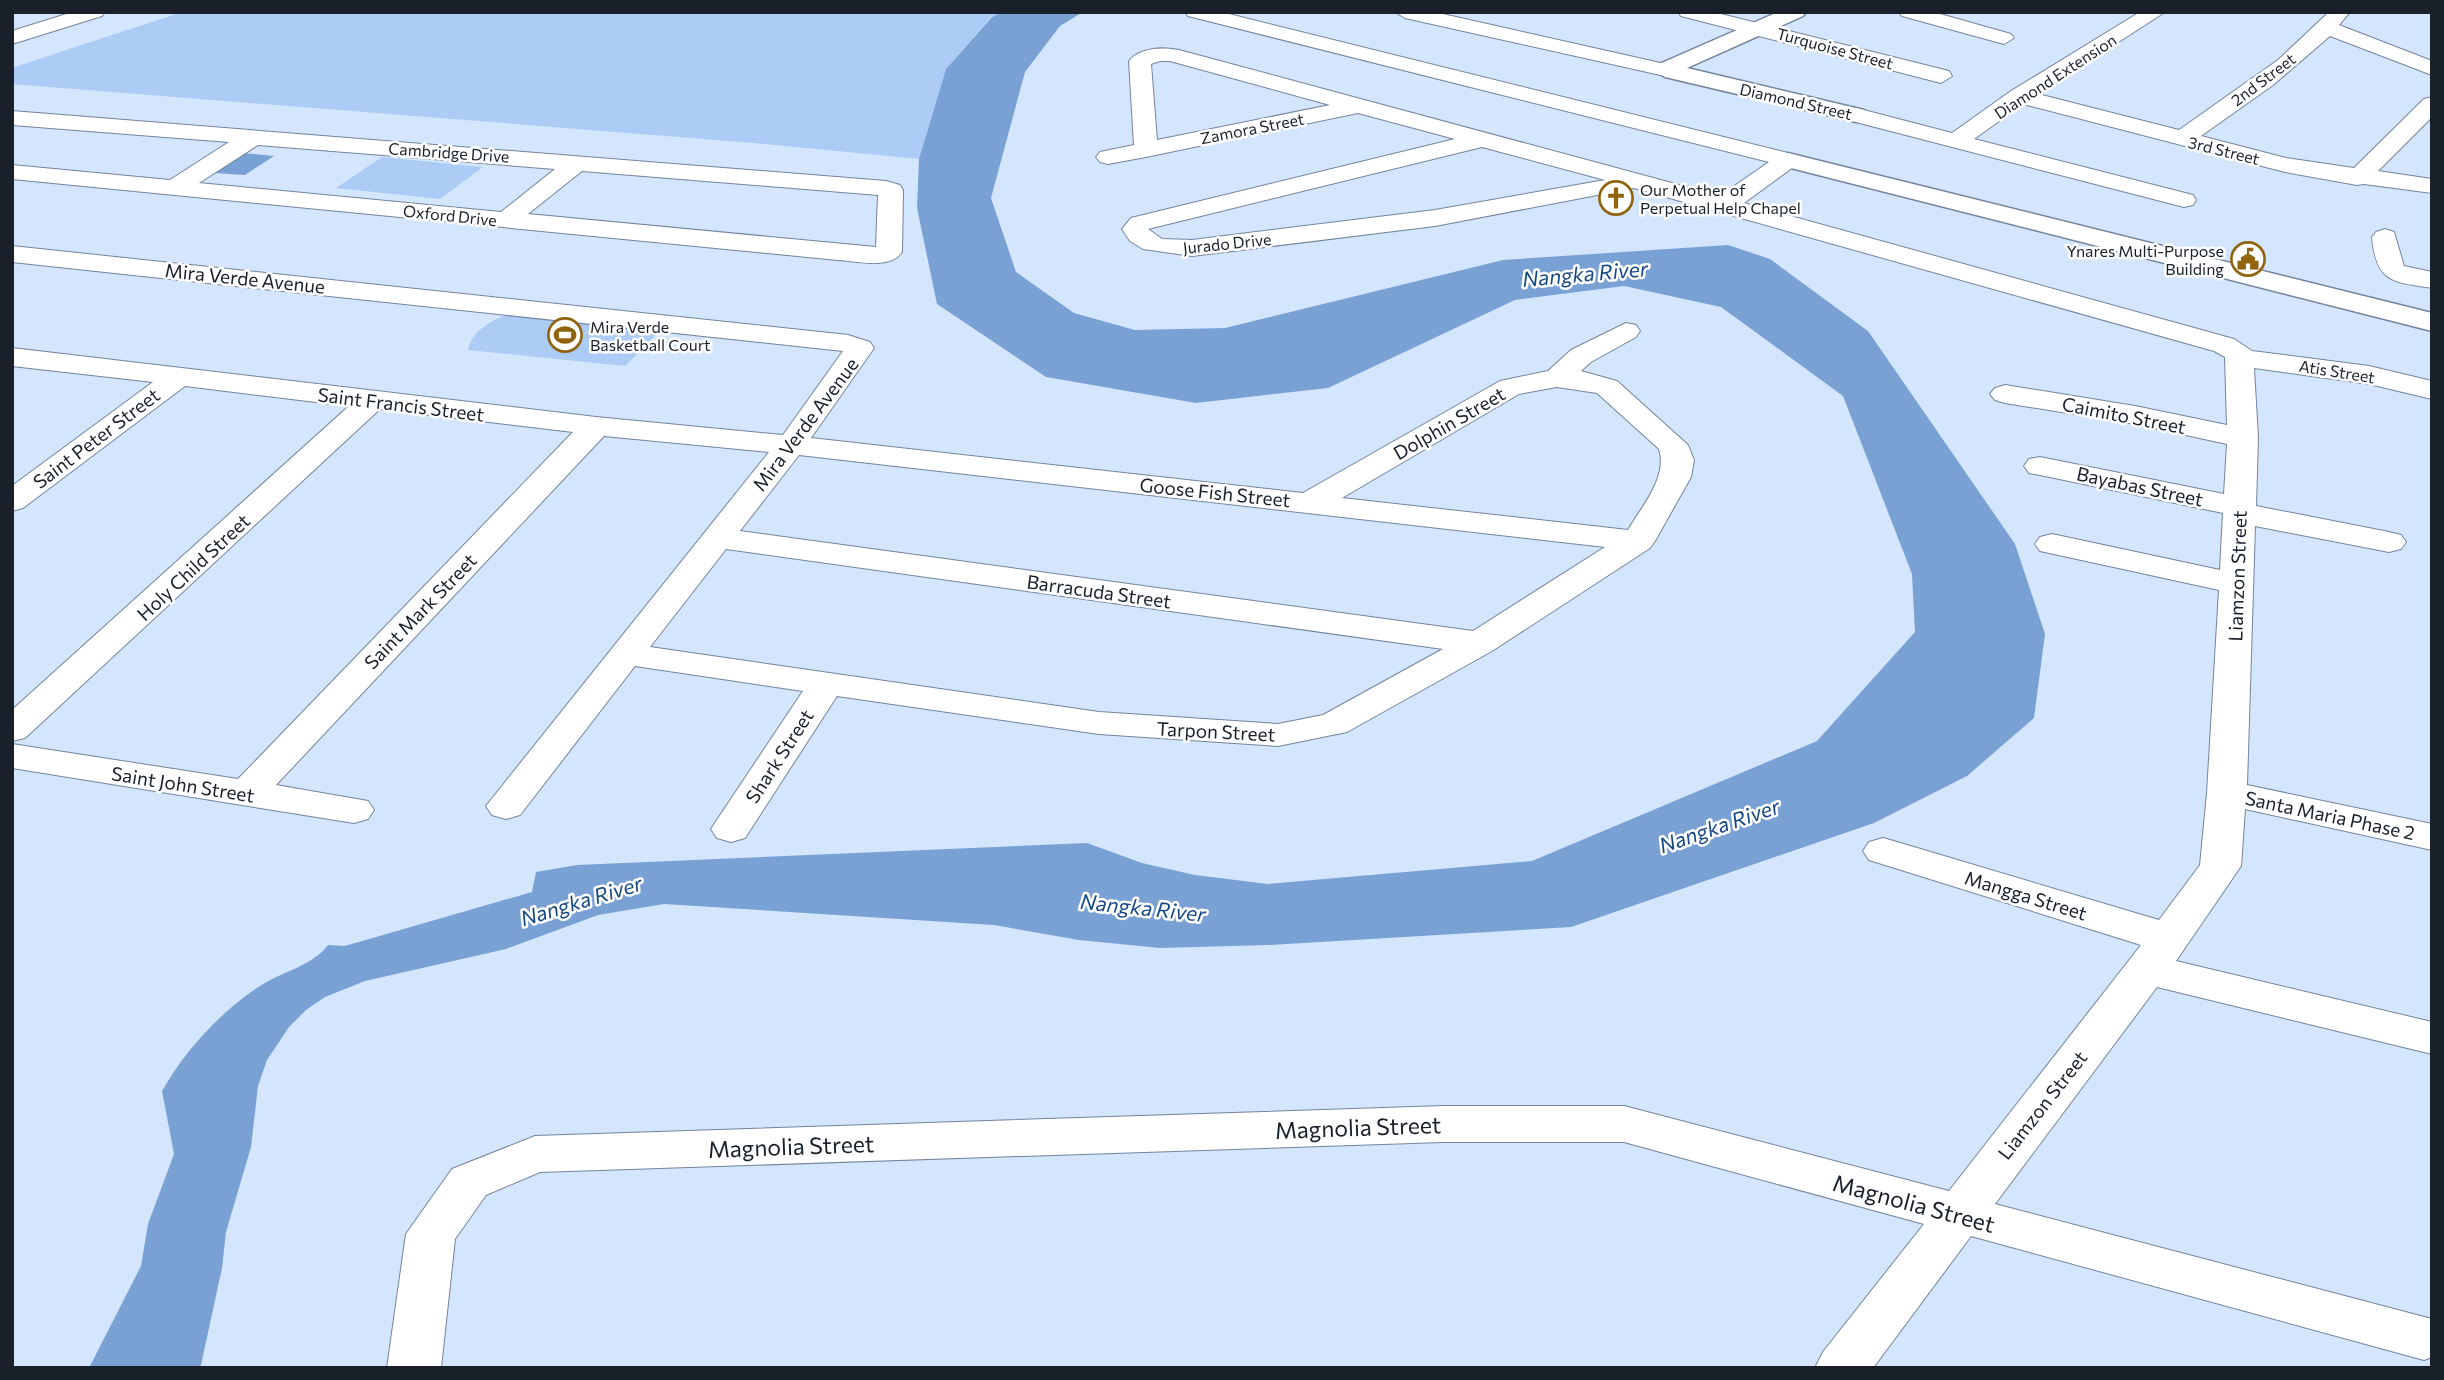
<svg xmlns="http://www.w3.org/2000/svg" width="2444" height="1380" font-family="Commissioner,sans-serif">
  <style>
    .green { fill: #accbf5 }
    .water { fill: #7aa1d3 }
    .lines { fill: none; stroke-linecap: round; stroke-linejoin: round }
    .minor-casing { stroke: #73849b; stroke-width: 2 }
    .tertiary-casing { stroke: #73849b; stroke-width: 3 }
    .minor { fill: #fff; fill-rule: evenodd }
    .tertiary { fill: #fff; fill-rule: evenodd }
    .labels { text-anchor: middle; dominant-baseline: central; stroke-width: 5; stroke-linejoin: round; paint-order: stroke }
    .far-street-label { font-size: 16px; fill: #192029; stroke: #fff }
    .far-poi-label { font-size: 16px; fill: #192029; stroke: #fff; text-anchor: start }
    .street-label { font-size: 19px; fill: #192029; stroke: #fff }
    .water-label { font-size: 21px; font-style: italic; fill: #144884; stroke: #fff }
    .near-street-label { font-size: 23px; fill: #192029; stroke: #fff }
  </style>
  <rect width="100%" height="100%" fill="#d3e6fe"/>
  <g class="green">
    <polygon points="182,12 1002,12 991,17 946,69 919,159 754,143 12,84 12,68"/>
    <polygon points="382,157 483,167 440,199 336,188"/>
    <path d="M 509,313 L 661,330 L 625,366 L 468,350 C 472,330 492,321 509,313 Z"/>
  </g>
  <g class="water">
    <path d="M 1002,12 L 1083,12 L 1060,26 L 1025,72 L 991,198 L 1016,272 L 1074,313 L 1135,330 L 1225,328 L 1503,260 L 1728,245 L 1770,259 L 1868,331 L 2015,544 L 2045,634 L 2034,718 L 1967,776 L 1874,823 L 1571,927 L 1268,945 L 1160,948 L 1079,940 L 994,925 L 664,904 L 598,915 L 506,949 L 365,981 L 325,997 L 306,1010 L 289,1027 L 267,1060 L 258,1086 L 251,1147 L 226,1232 L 222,1268 L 201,1365 L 199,1368 L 89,1368 L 141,1266 L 148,1224 L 174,1154 L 162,1091 C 186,1049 222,1010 263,984 C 285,971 313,965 328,945 L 345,946 L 532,892 L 536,872 L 577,865 L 1087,843 L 1142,863 L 1195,875 L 1268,884 L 1532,861 L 1817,741 L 1915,632 L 1912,574 L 1843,396 L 1721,307 L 1624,286 L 1515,300 L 1328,388 L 1196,403 L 1046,377 L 937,304 L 917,208 L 919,159 L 946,69 L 992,17 Z"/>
    <polygon points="244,153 274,156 245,175 214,173"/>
  </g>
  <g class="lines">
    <g class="minor-casing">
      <g id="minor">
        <polygon points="73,12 105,12 102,16 12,44 12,31"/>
        <path d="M 1185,12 L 1221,12 L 1796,155 L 1800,160 L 1796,165 L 1744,203 L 2234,339 L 2252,351 L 2369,366 L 2432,381 L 2432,399 L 2369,384 L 2254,368 L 2258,438 L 2256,506 L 2389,532 L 2401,535 L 2406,542 L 2401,549 L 2389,552 L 2255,526 L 2247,785 L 2432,824 L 2432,850 L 2245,809 L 2241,866 L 2176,961 L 2432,1022 L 2432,1054 L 2157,987 L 1995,1204 L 2432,1319 L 2432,1357 L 2424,1360 L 1971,1236 L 1873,1368 L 1815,1368 L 1823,1352 L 1924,1224 L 1624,1142 L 1443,1142 L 540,1172 L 486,1195 L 455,1239 L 441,1368 L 387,1368 L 406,1234 L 452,1169 L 535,1136 L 1443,1106 L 1624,1106 L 1949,1191 L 2141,945 L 1869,860 L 1863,851 L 1869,842 L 1883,838 L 1897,842 L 2159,920 L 2200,865 L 2207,793 L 2219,590 L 2040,551 L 2035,544 L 2040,537 L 2052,534 L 2220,570 L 2223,513 L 2040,475 L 2029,473 L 2024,466 L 2029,459 L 2040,457 L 2224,494 L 2227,444 L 2135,424 L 2005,403 L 1995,400 L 1990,394 L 1995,388 L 2005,385 L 2135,406 L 2227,425 L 2225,357 L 2214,351 L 1634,188 L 1435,226 L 1192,256 L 1143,249 L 1130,241 L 1122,229 L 1131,218 L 1455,139 L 1358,113 L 1146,157 L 1108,164 L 1100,162 L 1096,157 L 1100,152 L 1134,145 L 1129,61 C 1140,47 1163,47 1179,50 L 1720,196 L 1769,162 L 1188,16 ZM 1160,61 L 1170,61 L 1330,105 L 1157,140 L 1151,64 ZM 1482,147 L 1605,180 L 1435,210 L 1192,240 L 1162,239 L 1148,229 Z"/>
        <polygon points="1395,12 1434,12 1665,64 1676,70 1665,76 1405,18"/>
        <polygon points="1678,12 1713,12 1949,71 1952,76 1941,83 1681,16"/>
        <polygon points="1899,12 1933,12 2011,34 2014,38 2004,44 1902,16"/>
        <polygon points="2140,12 2165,12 2038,94 2179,130 2278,60 2329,12 2350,12 2339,25 2432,61 2432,75 2330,36 2273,85 2201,136 2286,158 2354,168 2424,99 2432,97 2432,117 2378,171 2432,179 2432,193 2364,184 2357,185 2285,172 2023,104 1974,139 2193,195 2196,200 2193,205 2184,207 1848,120 1845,115 1856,108 1952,133 2011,91"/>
        <path d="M 12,111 L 886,181 L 900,185 L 903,190 L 902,252 C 890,270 857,261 838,260 L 12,179 L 12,165 L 170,180 L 229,142 L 12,125 ZM 258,145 L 555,169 L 501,212 L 199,183 ZM 582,171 L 878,195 L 876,247 L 528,214 Z"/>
        <path d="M 2385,229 L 2394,232 L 2404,266 L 2432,272 L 2432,288 C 2392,282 2376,282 2372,237 L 2376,232 Z"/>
        <path d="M 12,246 L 848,335 L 870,342 L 874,348 L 811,438 L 1303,493 L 1500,381 L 1548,371 L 1571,350 L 1626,323 L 1636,325 L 1640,331 L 1636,337 L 1591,362 L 1581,371 L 1617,381 L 1688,445 L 1694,460 L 1691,477 L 1655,541 L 1650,548 L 1492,651 L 1347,732 L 1278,746 L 1099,734 L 837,696 L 745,838 L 731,842 L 717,838 L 711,829 L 803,691 L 635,666 L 520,815 L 506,819 L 492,815 L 486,806 L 769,452 L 604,436 L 276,785 L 368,801 L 374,810 L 368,819 L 354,823 L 12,768 L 12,744 L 238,779 L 573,432 L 380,409 L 25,738 L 12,741 L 12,710 L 349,406 L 185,386 L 23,508 L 12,511 L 12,486 L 153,382 L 12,366 L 12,348 L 596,417 L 783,435 L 843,351 L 12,262 ZM 1557,387 L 1597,393 L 1659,449 C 1668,477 1642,506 1628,530 L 1342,498 L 1519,394 ZM 799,455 L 1605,547 L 1473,631 L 740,531 ZM 726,549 L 1443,649 L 1323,715 L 1278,724 L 1099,712 L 650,647 Z"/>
      </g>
    </g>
    <g class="tertiary-casing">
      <g id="tertiary">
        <polygon points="1778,12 1806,12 1803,16 1687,68 1864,110 1868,115 1864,120 1856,122 1665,77 1654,70 1657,65"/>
        <polygon points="1788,153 2432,313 2432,331 1779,165 1776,160 1779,155"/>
      </g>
    </g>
    <use href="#minor" class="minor"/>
    <use href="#tertiary" class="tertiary"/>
  </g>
  <defs>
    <g id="church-ring" transform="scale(1.75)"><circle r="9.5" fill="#fff" stroke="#91630f" stroke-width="1.5"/><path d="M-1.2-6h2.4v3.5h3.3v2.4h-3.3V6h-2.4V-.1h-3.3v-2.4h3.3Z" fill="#91630f"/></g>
    <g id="civic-ring" transform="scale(1.75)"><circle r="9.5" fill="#fff" stroke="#91630f" stroke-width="1.5"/><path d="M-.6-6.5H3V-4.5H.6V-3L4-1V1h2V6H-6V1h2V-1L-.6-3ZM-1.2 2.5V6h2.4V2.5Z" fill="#91630f"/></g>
    <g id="stadium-ring" transform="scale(1.75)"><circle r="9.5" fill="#fff" stroke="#91630f" stroke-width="1.5"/><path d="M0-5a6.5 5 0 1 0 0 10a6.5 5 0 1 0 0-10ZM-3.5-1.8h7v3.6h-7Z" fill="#91630f"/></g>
  </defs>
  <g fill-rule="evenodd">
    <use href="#church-ring" x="1616" y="198"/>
    <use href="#civic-ring" x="2248" y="259"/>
    <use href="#stadium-ring" x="565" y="335"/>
  </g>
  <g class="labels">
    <g class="far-street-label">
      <text transform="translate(1835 48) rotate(15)">Turquoise Street</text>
      <text transform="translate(2055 76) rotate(-33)">Diamond Extension</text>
      <text transform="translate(2263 79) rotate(-37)">2nd Street</text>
      <text transform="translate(1796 101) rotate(13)">Diamond Street</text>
      <text transform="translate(1252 128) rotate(-11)">Zamora Street</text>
      <text transform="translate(2224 150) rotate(14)">3rd Street</text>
      <text transform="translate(449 152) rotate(4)">Cambridge Drive</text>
      <text transform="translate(450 215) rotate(6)">Oxford Drive</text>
      <text transform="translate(1227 243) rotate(-6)">Jurado Drive</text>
      <text transform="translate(2337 371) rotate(9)">Atis Street</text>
    </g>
    <g class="far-poi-label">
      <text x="1640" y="189">Our Mother of<tspan x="1640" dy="18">Perpetual Help Chapel</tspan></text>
      <text x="2224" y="250" text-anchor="end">Ynares Multi-Purpose<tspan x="2224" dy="18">Building</tspan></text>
      <text x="590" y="326">Mira Verde<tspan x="590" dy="18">Basketball Court</tspan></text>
    </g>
    <g class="street-label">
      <text transform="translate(245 278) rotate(6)">Mira Verde Avenue</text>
      <text transform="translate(401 404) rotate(7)">Saint Francis Street</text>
      <text transform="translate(2124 415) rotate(11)">Caimito Street</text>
      <text transform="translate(1449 423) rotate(-30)">Dolphin Street</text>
      <text transform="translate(805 424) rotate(-53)">Mira Verde Avenue</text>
      <text transform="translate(96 438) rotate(-37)">Saint Peter Street</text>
      <text transform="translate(2140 486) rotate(12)">Bayabas Street</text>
      <text transform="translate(1215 492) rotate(6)">Goose Fish Street</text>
      <text transform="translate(193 567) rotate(-43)">Holy Child Street</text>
      <text transform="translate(2237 576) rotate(-88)">Liamzon Street</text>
      <text transform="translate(1099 591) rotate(8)">Barracuda Street</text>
      <text transform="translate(420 611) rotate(-46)">Saint Mark Street</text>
      <text transform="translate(1216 731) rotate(3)">Tarpon Street</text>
      <text transform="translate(779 756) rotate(-57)">Shark Street</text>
      <text transform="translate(183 784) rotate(9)">Saint John Street</text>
      <text transform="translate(2330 815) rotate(12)">Santa Maria Phase 2</text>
      <text transform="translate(2026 895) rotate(17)">Mangga Street</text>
      <text transform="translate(2042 1105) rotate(-52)">Liamzon Street</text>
    </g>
    <g class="water-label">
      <text transform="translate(1585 273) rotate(-5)">Nangka River</text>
      <text transform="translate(1719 825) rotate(-19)">Nangka River</text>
      <text transform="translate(581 900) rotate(-17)">Nangka River</text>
      <text transform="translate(1143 907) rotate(6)">Nangka River</text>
    </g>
    <g class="near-street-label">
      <text transform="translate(1358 1127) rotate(-2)">Magnolia Street</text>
      <text transform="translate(791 1146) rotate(-2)">Magnolia Street</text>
      <text transform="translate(1914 1203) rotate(15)">Magnolia Street</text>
    </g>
  </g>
  <rect width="2444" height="1380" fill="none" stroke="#192029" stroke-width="28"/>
</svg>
